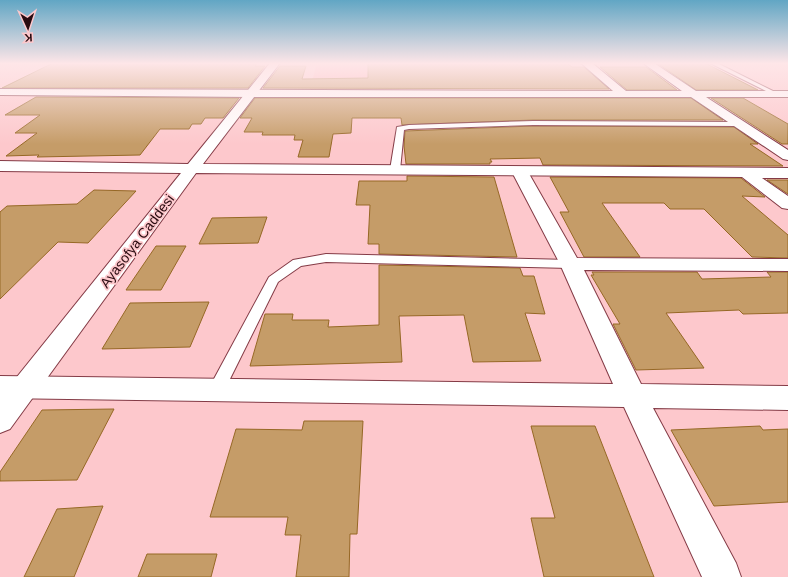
<svg xmlns="http://www.w3.org/2000/svg" width="788" height="577" font-family="Helvetica,sans-serif">
  <style>
    .built { fill: #ffb3bb }
    .building { fill: #c59c68; stroke: #966825 }
    .lines { fill: none; stroke-linecap: round; stroke-linejoin: round }
    .lane-casing { stroke: #843b46; stroke-width: 2 }
    .street-casing { stroke: #843b46; stroke-width: 2 }
    .secondary-casing { stroke: #843b46; stroke-width: 2 }
    .lane { fill: #fff; fill-rule: evenodd }
    .street { fill: #fff; fill-rule: evenodd }
    .secondary { fill: #fff; fill-rule: evenodd }
    .labels { text-anchor: middle; dominant-baseline: central; stroke-width: 3.5; stroke-linejoin: round; paint-order: stroke }
    .street-label { font-size: 14px; fill: #290b10; stroke: #fdc8cc }
  </style>
  <rect width="100%" height="100%" fill="#fdc8cc"/>
  <polygon class="built" points="317,63 393,63 400,92 309,92"/>
  <g class="building">
    <polygon points="53,63 257,63 255,66 265,66 248,88 2,88"/>
    <polygon points="368,63 567,63 572,67 584,67 609,89 263,88 280,66 306,66 302,79 368,78"/>
    <polygon points="657,63 705,63 758,90 696,90"/>
    <polygon points="600,67 646,67 677,90 627,90"/>
    <polygon points="36,97 239,98 223,118 205,118 201,124 192,124 189,129 160,129 140,155 37,157 39,155 6,156 37,133 15,133 40,115 5,115"/>
    <polygon points="255,98 691,98 723,120 533,120 402,125 401,118 352,118 351,133 333,134 329,157 298,157 303,140 294,140 295,135 262,135 263,132 244,132 252,118 240,118"/>
    <polygon points="711,98 743,98 788,124 788,144 782,144"/>
    <polygon points="533,126 734,127 758,144 750,144 783,166 543,165 540,158 490,159 492,162 490,162 490,164 406,164 404,146 405,131"/>
    <polygon points="407,176 494,177 517,257 379,254 379,244 368,244 370,205 356,205 359,181 407,181"/>
    <polygon points="550,177 741,178 765,197 742,196 788,235 788,258 752,257 704,209 670,209 664,203 602,203 640,257 584,257 560,212 569,212"/>
    <polygon points="767,180 788,180 788,194"/>
    <polygon points="94,190 136,191 88,243 58,242 0,299 0,212 7,206 77,204"/>
    <polygon points="267,217 258,243 199,244 212,218"/>
    <polygon points="156,246 186,246 161,290 126,290"/>
    <polygon points="379,265 520,268 523,276 534,276 545,314 525,313 541,361 473,362 464,315 399,316 402,362 250,366 265,314 293,314 292,320 329,320 328,327 379,325"/>
    <polygon points="592,272 697,272 702,279 771,277 767,272 788,272 788,313 743,314 739,310 666,313 704,368 636,370 613,324 620,324 591,275 594,275"/>
    <polygon points="209,302 190,347 102,349 130,303"/>
    <polygon points="114,409 77,480 0,481 0,472 42,410"/>
    <polygon points="304,421 363,421 357,534 350,534 349,577 296,577 301,535 285,535 288,517 210,517 236,429 302,430"/>
    <polygon points="531,426 595,426 654,577 544,577 531,518 555,518"/>
    <polygon points="760,426 763,430 788,429 788,502 714,506 671,430"/>
    <polygon points="103,506 74,577 24,577 57,509"/>
    <polygon points="147,554 217,554 211,577 138,577"/>
  </g>
  <g class="lines">
    <g class="lane-casing">
      <g id="lane">
        <polygon points="710,63 717,63 779,94 774,95"/>
        <polygon points="533,121 738,122 742,124 738,126 533,125 409,129 404,130 400,170 395,173 390,170 397,127 409,125"/>
        <polygon points="326,254 570,260 574,261 576,264 574,267 570,268 326,262 301,266 278,282 222,395 216,397 210,395 208,390 269,277 293,260"/>
      </g>
    </g>
    <g class="street-casing">
      <g id="street">
        <polygon points="581,63 592,63 626,91 682,91 643,63 654,63 696,91 788,91 788,97 706,97 788,150 788,160 783,159 691,97 252,97 0,95 0,89 613,91"/>
        <polygon points="520,167 525,169 528,172 577,258 788,259 788,271 584,270 641,384 788,386 788,410 653,408 736,563 741,577 702,577 624,407 0,398 0,376 613,384 560,264 512,172 515,169"/>
      </g>
    </g>
    <g class="secondary-casing">
      <polygon id="secondary" points="270,63 280,63 203,164 788,168 788,178 762,178 788,196 788,209 782,208 742,177 196,173 10,429 0,433 0,398 181,173 0,171 0,161 188,164"/>
    </g>
    <use href="#lane" class="lane"/>
    <use href="#street" class="street"/>
    <use href="#secondary" class="secondary"/>
  </g>
  <linearGradient id="sky" x2="0" y2="1"><stop stop-color="#61a6c4"/><stop offset="0.44" stop-color="#fee6e8"/><stop offset="1" stop-color="#fee6e8" stop-opacity="0"/></linearGradient>
  <rect width="788" height="144" fill="url(#sky)"/>
  <g class="labels">
    <g class="street-label">
      <text transform="translate(137 241) rotate(-53)">Ayasofya Caddesi</text>
    </g>
  </g>
  <g transform="translate(28 28) rotate(177)" stroke="#fdc8cc" stroke-width="3" paint-order="stroke">
  <path d="M0-3L7 15L0 10L-7 15Z" fill="#290b10"/>
  <text y="-6" font-size="11" font-weight="bold" text-anchor="middle" fill="#290b10">K</text>
  </g>
</svg>
